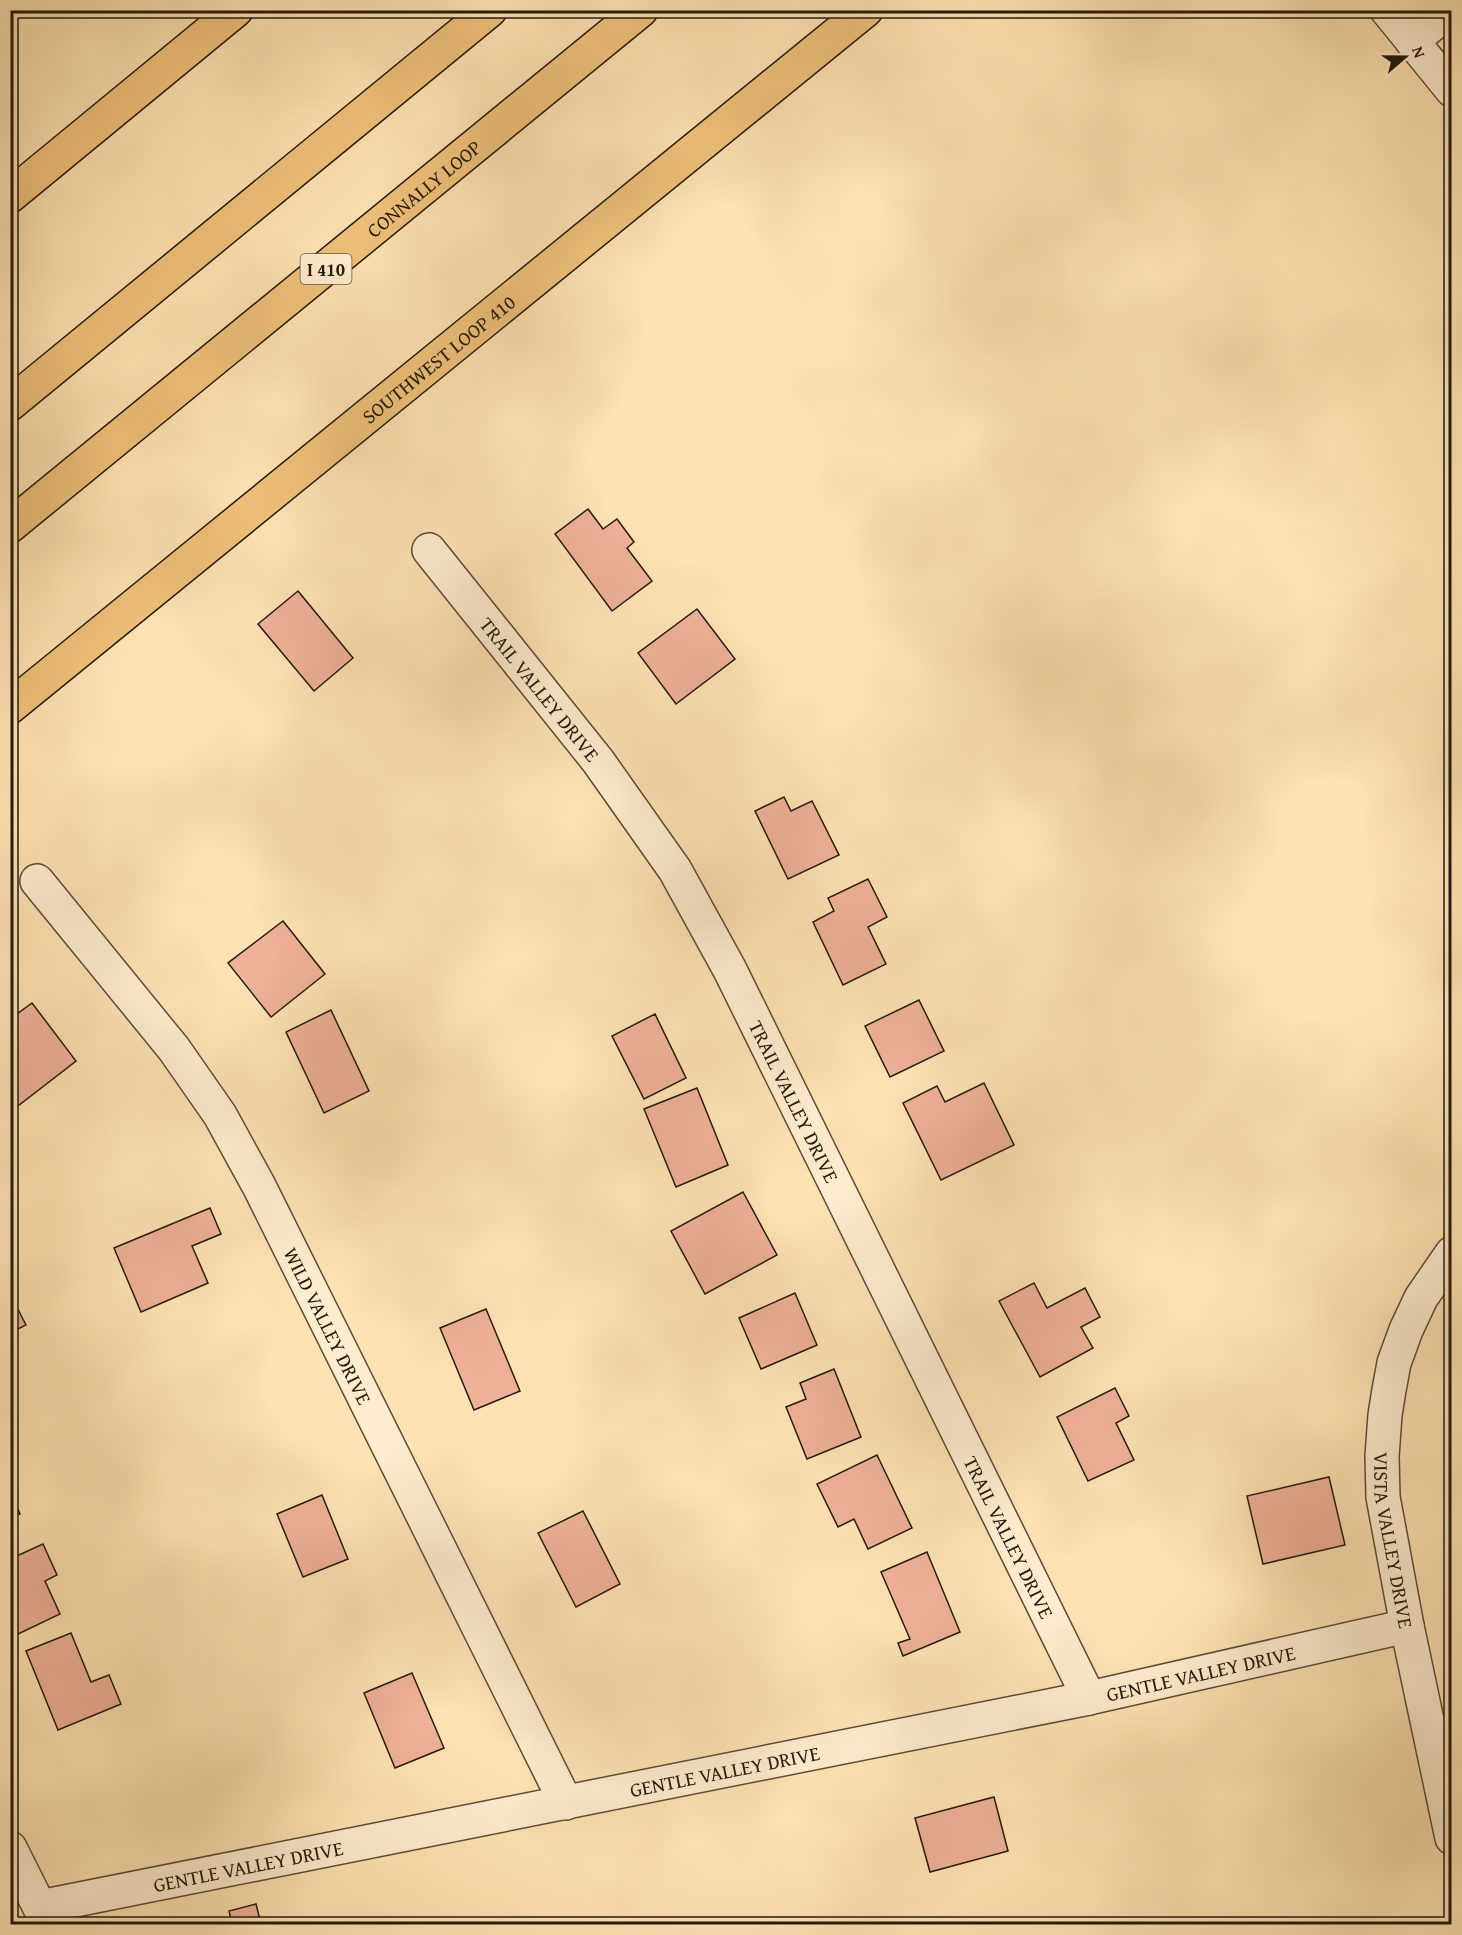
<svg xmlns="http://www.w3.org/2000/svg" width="1462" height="1935" font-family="'Gentium Book Plus',serif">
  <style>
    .building { fill: #efb198; stroke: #231a0d; stroke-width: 1.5 }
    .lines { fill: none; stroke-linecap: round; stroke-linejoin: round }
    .minor-casing { stroke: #5a4c36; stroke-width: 36 }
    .major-casing { stroke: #231a0d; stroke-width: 36 }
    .highway-casing { stroke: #231a0d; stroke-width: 36 }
    .minor { stroke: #feecce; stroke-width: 33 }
    .major { stroke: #efc17a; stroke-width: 33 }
    .highway { stroke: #efc17a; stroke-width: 33 }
    .labels { text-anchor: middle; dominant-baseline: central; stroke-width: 5; stroke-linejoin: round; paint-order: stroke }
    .shield { fill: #feecce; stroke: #655947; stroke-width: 1.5 }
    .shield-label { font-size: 18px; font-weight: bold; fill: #231a0d }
    .street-label { font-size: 20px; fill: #231a0d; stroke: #feecce }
  </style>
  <rect width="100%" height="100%" fill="#fee2b3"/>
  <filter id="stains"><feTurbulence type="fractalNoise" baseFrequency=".00333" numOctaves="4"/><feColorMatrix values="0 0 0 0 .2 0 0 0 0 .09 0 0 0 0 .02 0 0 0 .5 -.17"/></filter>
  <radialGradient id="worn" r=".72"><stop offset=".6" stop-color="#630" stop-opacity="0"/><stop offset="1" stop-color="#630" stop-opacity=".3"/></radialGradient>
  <g class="building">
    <polygon points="588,509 603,529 617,519 634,542 627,548 652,581 612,611 555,534"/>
    <polygon points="298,591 353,658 314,691 258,624"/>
    <polygon points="697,609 735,659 676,704 638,653"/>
    <polygon points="784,797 791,811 812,801 839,855 788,879 755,811"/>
    <polygon points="868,879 887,917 868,927 886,964 843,985 813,922 834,911 828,898"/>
    <polygon points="283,921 325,974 271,1017 228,963"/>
    <polygon points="919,1000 944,1051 890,1077 865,1026"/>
    <polygon points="32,1003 76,1061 14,1109 10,1104 10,1053 14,1050 10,1045 10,1019"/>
    <polygon points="331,1010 369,1091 324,1113 286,1032"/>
    <polygon points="655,1014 686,1078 644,1099 612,1036"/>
    <polygon points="984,1083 1014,1145 941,1180 903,1103 937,1086 945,1102"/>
    <polygon points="697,1088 728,1165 676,1187 644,1109"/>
    <polygon points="743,1192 777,1255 705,1294 671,1231"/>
    <polygon points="210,1208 221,1234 192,1246 208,1283 141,1312 114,1248"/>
    <polygon points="1034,1283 1047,1308 1085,1288 1100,1317 1081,1327 1093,1348 1040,1377 999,1301"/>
    <polygon points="795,1293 817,1345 761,1369 739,1318"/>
    <polygon points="10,1294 26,1325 10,1333"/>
    <polygon points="486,1309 520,1391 474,1410 440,1328"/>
    <polygon points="834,1369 861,1437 807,1459 786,1407 806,1399 800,1383"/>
    <polygon points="1115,1388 1129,1416 1116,1423 1134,1460 1088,1481 1057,1417"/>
    <polygon points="877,1455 912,1528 868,1549 854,1519 838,1527 817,1484"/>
    <polygon points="1329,1477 1345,1545 1263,1564 1247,1496"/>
    <polygon points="10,1490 20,1514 10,1517"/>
    <polygon points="322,1495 348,1559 303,1577 277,1514"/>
    <polygon points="583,1511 620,1584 576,1607 538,1533"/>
    <polygon points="43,1544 57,1575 45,1581 60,1614 14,1636 10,1628 10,1559"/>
    <polygon points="927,1552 960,1632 903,1656 898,1643 910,1639 881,1572"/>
    <polygon points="71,1633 91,1682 109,1675 121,1704 58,1730 26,1651"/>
    <polygon points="412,1673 444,1748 395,1768 364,1693"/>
    <polygon points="994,1797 1008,1851 930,1872 915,1818"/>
    <polygon points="256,1904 261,1924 232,1924 229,1911"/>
  </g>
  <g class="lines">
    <g class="minor-casing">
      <g id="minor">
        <polyline points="1387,10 1452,90"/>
        <polyline points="1412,41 1450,10"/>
        <path id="s1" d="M 429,550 L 598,761 L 675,870 L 730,970 L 1089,1698"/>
        <path id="s2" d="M 37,881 L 174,1049 L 220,1115 L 259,1186 L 566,1803"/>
        <path id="s3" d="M 1452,1253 L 1421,1298 L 1406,1330 L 1394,1363 L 1389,1390 L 1385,1415 L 1382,1456 L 1383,1497 L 1407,1626 L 1452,1838"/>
        <polyline points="10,1848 48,1924"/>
        <path id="s4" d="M 40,1907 L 1089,1698 L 1407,1626"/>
      </g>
    </g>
    <g class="major-casing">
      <g id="major">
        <polyline points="10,196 236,10"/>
        <path id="s5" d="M 10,707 L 866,10"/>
      </g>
    </g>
    <g class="highway-casing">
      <g id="highway">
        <polyline points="10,404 490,10"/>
        <path id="s6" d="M 10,526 L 641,10"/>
      </g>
    </g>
    <use href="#minor" class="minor"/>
    <use href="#major" class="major"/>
    <use href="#highway" class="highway"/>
  </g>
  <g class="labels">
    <rect class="shield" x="300.5" y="254" width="51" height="30" rx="4.5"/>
    <g class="shield-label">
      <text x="326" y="269">I 410</text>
    </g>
    <g class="street-label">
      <text stroke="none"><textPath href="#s6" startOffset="534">CONNALLY LOOP</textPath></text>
      <text stroke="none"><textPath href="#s5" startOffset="552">SOUTHWEST LOOP 410</textPath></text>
      <text stroke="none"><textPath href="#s1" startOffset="178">TRAIL VALLEY DRIVE</textPath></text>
      <text stroke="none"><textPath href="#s1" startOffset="664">TRAIL VALLEY DRIVE</textPath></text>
      <text stroke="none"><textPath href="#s2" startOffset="534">WILD VALLEY DRIVE</textPath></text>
      <text stroke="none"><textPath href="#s1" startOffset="1150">TRAIL VALLEY DRIVE</textPath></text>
      <text stroke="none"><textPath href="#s3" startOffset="304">VISTA VALLEY DRIVE</textPath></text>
      <text stroke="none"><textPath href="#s4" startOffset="1184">GENTLE VALLEY DRIVE</textPath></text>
      <text stroke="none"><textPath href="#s4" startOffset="698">GENTLE VALLEY DRIVE</textPath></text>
      <text stroke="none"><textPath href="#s4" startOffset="212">GENTLE VALLEY DRIVE</textPath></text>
    </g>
  </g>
  <rect width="1462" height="1935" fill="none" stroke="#fee2b3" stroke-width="36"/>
  <rect x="12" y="12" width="1438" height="1911" fill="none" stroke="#231a0d" stroke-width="3"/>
  <rect x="18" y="18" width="1426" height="1899" fill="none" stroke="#231a0d" stroke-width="1.5"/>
  <g transform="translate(1405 57) rotate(70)" stroke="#feecce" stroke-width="4.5" paint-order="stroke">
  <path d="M0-4.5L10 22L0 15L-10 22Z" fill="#231a0d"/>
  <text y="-9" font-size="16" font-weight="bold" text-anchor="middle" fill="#231a0d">N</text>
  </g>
  <rect width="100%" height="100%" filter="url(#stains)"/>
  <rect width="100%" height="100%" fill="url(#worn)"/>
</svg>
